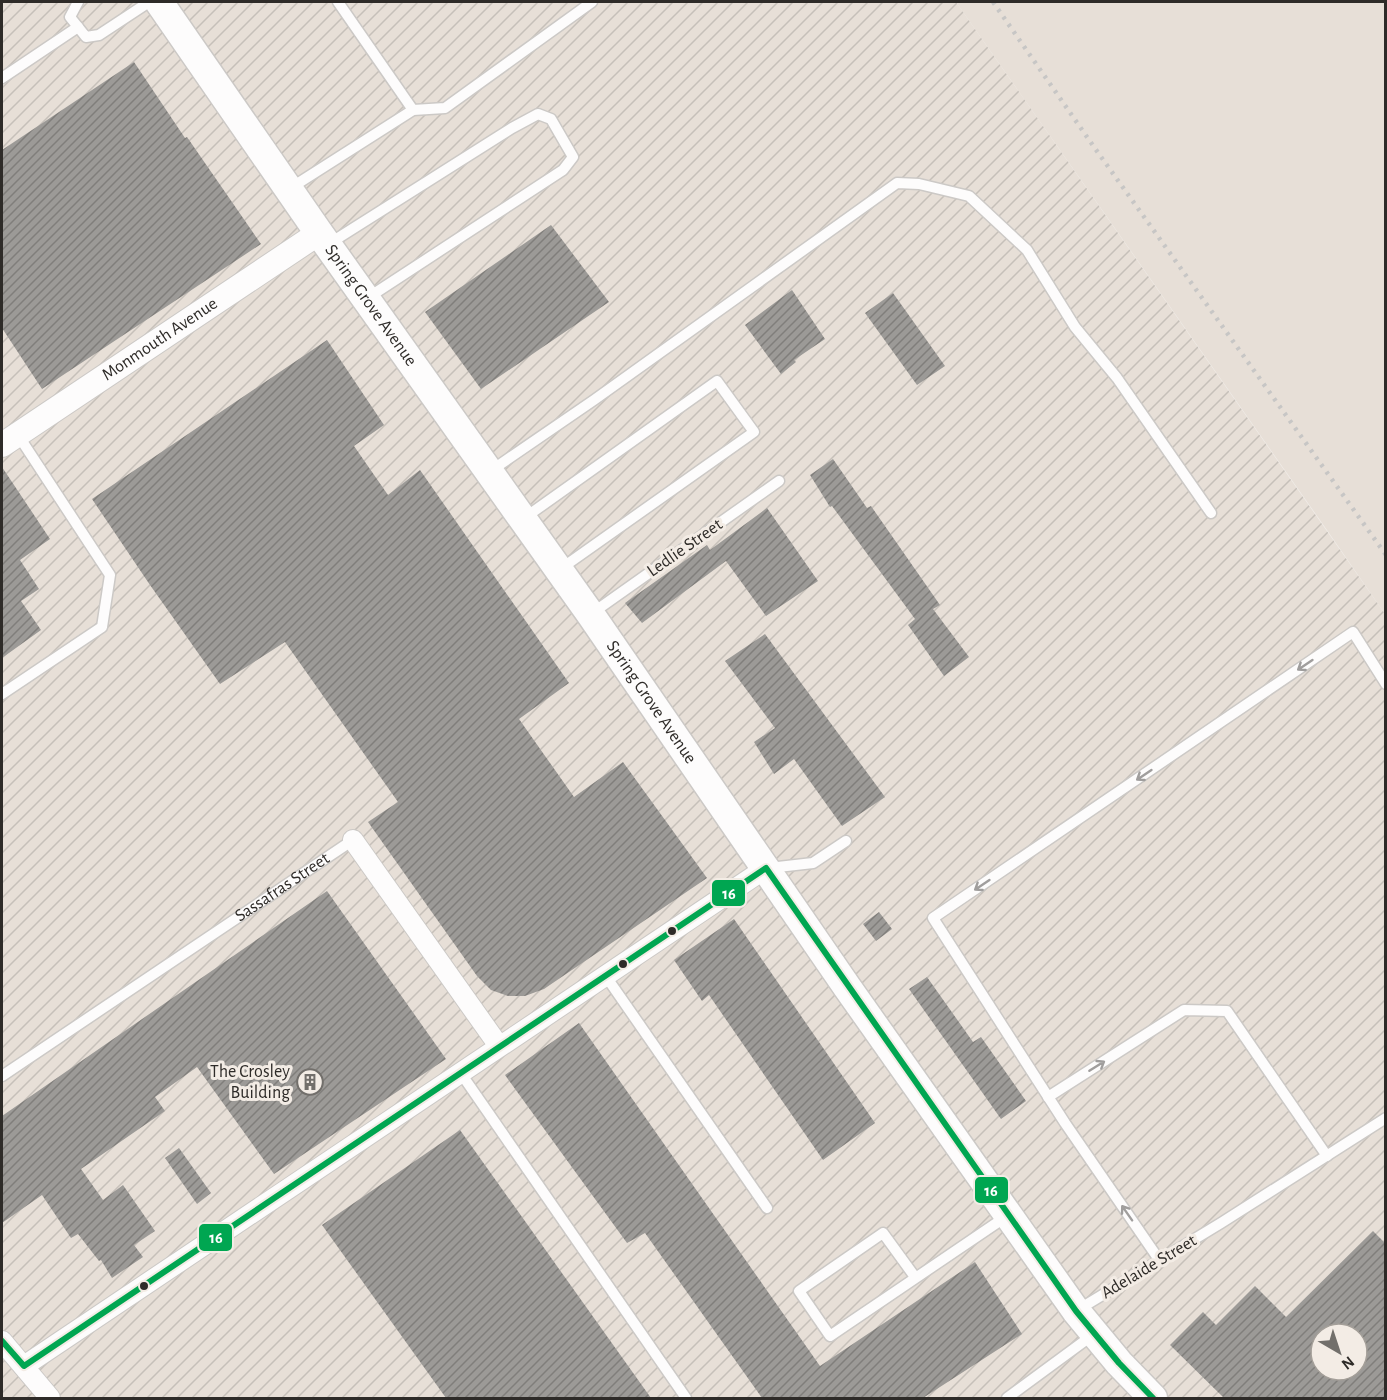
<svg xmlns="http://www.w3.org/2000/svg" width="1387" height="1400" font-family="'Alegreya Sans',sans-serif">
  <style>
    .built { fill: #e7dfd7 }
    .industrial { fill: url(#industrial-furrows); fill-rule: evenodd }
    .building { fill: url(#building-hatch); fill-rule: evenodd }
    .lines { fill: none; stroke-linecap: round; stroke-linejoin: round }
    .service-casing { stroke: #ccc9c6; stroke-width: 13 }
    .minor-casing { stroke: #ccc9c6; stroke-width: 22 }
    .tertiary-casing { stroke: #ccc9c6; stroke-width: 26 }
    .secondary-casing { stroke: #ccc9c6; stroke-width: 31 }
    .service { stroke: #fdfcfc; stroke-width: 10 }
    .minor { stroke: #fdfcfc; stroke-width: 20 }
    .tertiary { stroke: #fdfcfc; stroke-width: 24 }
    .secondary { stroke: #fdfcfc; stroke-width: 28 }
    .rail { stroke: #c7c6c5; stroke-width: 4.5; stroke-dasharray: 3 6; stroke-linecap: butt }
    .bus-1-casing { stroke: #f3ece5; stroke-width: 10 }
    .bus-1 { stroke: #00a651; stroke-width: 6 }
    .oneway { stroke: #a09e9d }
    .bus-dot { fill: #2e2b28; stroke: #f3ece5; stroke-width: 2 }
    .labels { text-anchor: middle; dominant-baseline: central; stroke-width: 6; stroke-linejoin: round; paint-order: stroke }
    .street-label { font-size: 18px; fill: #2e2b28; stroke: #f3ece5 }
    .poi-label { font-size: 18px; fill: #2e2b28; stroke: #f3ece5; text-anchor: end }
    .line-badge { stroke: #f3ece5; stroke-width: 2 }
    .badge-label { font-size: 16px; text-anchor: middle; font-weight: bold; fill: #fff }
  </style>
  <defs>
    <pattern id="industrial-furrows" width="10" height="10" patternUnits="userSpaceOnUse" patternTransform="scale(1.5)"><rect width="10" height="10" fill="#e7dfd7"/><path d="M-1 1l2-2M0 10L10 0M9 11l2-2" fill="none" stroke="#c6c0b9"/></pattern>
    <pattern id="building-hatch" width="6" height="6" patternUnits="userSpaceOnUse" patternTransform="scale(1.5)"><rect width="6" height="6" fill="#9c9a97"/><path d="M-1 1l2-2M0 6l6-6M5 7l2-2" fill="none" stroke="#807e7b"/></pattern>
  </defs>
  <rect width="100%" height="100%" fill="#f0ece8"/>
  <polygon class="built" points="956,2 1385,2 1385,614 1327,530"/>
  <path class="industrial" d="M 2,2 L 956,2 L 1385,614 L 1385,1398 L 2,1398 ZM 1321,1334 L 1357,1334 L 1357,1370 L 1321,1370 Z"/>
  <g class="building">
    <polygon points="134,62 185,138 187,137 261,244 42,389 2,328 2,150"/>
    <polygon points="551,225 609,302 481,389 425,312"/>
    <polygon points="792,290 825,339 794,360 796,362 781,374 745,325"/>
    <polygon points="893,293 945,366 917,385 865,313"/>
    <polygon points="327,340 384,425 354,446 388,495 420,470 569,683 519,719 574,797 623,762 707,878 544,989 525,996 508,996 491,990 477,976 368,822 398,802 285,642 220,684 150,585 92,499"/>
    <polygon points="833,459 867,508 871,506 940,605 933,609 969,657 944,676 908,625 915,619 832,506 830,507 810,475"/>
    <polygon points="2,467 50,539 20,560 39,589 21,601 41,630 2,658"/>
    <polygon points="767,508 818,581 766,616 726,561 642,623 625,603 707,545 710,550"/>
    <polygon points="765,634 885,797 842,826 794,759 774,774 754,742 775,728 725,661"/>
    <polygon points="327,891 446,1059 274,1174 197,1067 155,1097 165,1111 81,1169 103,1200 123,1185 155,1231 134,1245 143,1257 112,1278 101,1260 99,1261 78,1234 71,1238 42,1195 2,1223 2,1116"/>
    <polygon points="879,912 892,929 876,941 863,924"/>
    <polygon points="734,919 875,1123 823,1160 709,995 702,1001 674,960"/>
    <polygon points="927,977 973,1042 981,1037 1026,1101 1001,1119 909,989"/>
    <polygon points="579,1023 820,1366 975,1262 1022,1334 923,1398 762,1398 645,1233 627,1243 505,1075"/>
    <polygon points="460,1130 651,1398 446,1398 322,1225"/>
    <polygon points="179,1148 211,1193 197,1204 165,1158"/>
    <path d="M 1373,1231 L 1386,1244 L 1386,1398 L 1224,1398 L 1170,1345 L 1203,1312 L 1216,1325 L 1255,1286 L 1286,1317 ZM 1321,1334 L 1357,1334 L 1357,1370 L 1321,1370 Z"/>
  </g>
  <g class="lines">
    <g class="service-casing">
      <g id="service">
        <polyline points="78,2 70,17 86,37 99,35 149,2"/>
        <polyline points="338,2 413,110"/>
        <polyline points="2,78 78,27"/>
        <polyline points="289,189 413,110 445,108 592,2"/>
        <polyline points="327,245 512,128 538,114 551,119 573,157 563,170 366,299"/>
        <polyline points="489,472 594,400 897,183 919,184 969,196 1027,250 1075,327 1117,378 1211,513"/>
        <polyline points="523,519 717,381 754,432 559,570"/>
        <polyline points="591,614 779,481"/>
        <polyline points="2,694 102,627 110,575 18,435"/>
        <polyline points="769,868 813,863 846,841"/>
        <polyline points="605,975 767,1208"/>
        <polyline points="460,1072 686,1398"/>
        <path id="s1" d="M 2,1076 L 353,840"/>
        <polyline points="1048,1097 1184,1010 1227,1011 1327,1156"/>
        <polyline points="1160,1261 1065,1123 933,918 1353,632 1386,684"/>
        <polyline points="915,1277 883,1233 799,1291 830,1336 1007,1216"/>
        <polyline points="1076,1311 1221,1223 1386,1118"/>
        <polyline points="1007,1398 1094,1334"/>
      </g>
    </g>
    <g class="minor-casing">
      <g id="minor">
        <polyline points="353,840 499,1046"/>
        <polyline points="2,1341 50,1398"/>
        <polyline points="24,1366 766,868"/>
      </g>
    </g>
    <g class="tertiary-casing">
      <g id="tertiary">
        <path id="s2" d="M 2,445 L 319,233"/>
      </g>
    </g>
    <g class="secondary-casing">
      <g id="secondary">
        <path id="s3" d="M 159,2 L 319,233 L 591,615 L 847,987 L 1076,1311 L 1119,1363 L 1153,1398"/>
      </g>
    </g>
    <use href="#service" class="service"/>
    <use href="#minor" class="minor"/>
    <use href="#tertiary" class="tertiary"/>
    <use href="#secondary" class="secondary"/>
    <polyline class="rail" points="993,2 1094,147 1386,555"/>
    <g class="bus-1-casing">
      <polyline id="bus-1" points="2,1341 24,1366 766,868 1076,1311 1119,1363 1153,1398"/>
    </g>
    <use href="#bus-1" class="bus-1"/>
  </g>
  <defs><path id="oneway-shaft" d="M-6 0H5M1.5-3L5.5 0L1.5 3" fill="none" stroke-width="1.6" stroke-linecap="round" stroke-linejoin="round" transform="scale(1.5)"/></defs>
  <g class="oneway">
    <use href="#oneway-shaft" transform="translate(1305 665) rotate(146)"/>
    <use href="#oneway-shaft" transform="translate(1144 775) rotate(146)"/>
    <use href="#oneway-shaft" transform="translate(982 885) rotate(146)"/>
    <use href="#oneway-shaft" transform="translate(1097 1066) rotate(-32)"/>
    <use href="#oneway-shaft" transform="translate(1127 1213) rotate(-125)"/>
  </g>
  <defs>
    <g id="building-ring" transform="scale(1.35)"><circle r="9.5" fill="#f3ece5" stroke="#726f6b" stroke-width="1.5"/><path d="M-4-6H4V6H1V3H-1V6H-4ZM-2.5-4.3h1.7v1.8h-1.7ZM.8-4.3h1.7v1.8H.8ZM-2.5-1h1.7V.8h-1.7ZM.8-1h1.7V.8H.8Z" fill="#726f6b"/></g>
  </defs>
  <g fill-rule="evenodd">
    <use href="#building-ring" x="310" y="1082"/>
  </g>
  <g class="bus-dot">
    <circle cx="672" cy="931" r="5"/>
    <circle cx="623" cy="964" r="5"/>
    <circle cx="144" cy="1286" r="5"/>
  </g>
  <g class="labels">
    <g class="street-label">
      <text stroke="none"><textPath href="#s3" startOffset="370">Spring Grove Avenue</textPath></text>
      <text stroke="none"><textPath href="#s2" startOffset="190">Monmouth Avenue</textPath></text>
      <text transform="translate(685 548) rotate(-35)">Ledlie Street</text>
      <text stroke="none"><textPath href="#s3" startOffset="856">Spring Grove Avenue</textPath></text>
      <text stroke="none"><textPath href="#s1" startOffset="338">Sassafras Street</textPath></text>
      <text transform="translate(1149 1267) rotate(-31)">Adelaide Street</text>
    </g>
    <g class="poi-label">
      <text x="290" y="1072">The Crosley<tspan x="290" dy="21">Building</tspan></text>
    </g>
  </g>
  <g class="line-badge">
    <rect x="711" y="879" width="35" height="28" rx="6" fill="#00a651"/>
    <rect x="974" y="1176" width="35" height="28" rx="6" fill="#00a651"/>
    <rect x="198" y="1223" width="35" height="29" rx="6" fill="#00a651"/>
  </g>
  <g class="badge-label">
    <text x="729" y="899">16</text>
    <text x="991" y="1196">16</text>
    <text x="216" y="1243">16</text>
  </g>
  <rect width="1387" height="1400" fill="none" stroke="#2e2b28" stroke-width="6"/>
  <g transform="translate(1339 1352) rotate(141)"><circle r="28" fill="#f3ece5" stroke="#a49f99" stroke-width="1.5"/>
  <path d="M0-4.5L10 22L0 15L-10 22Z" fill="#726f6b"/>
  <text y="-9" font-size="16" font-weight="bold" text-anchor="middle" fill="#2e2b28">N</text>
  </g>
</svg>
